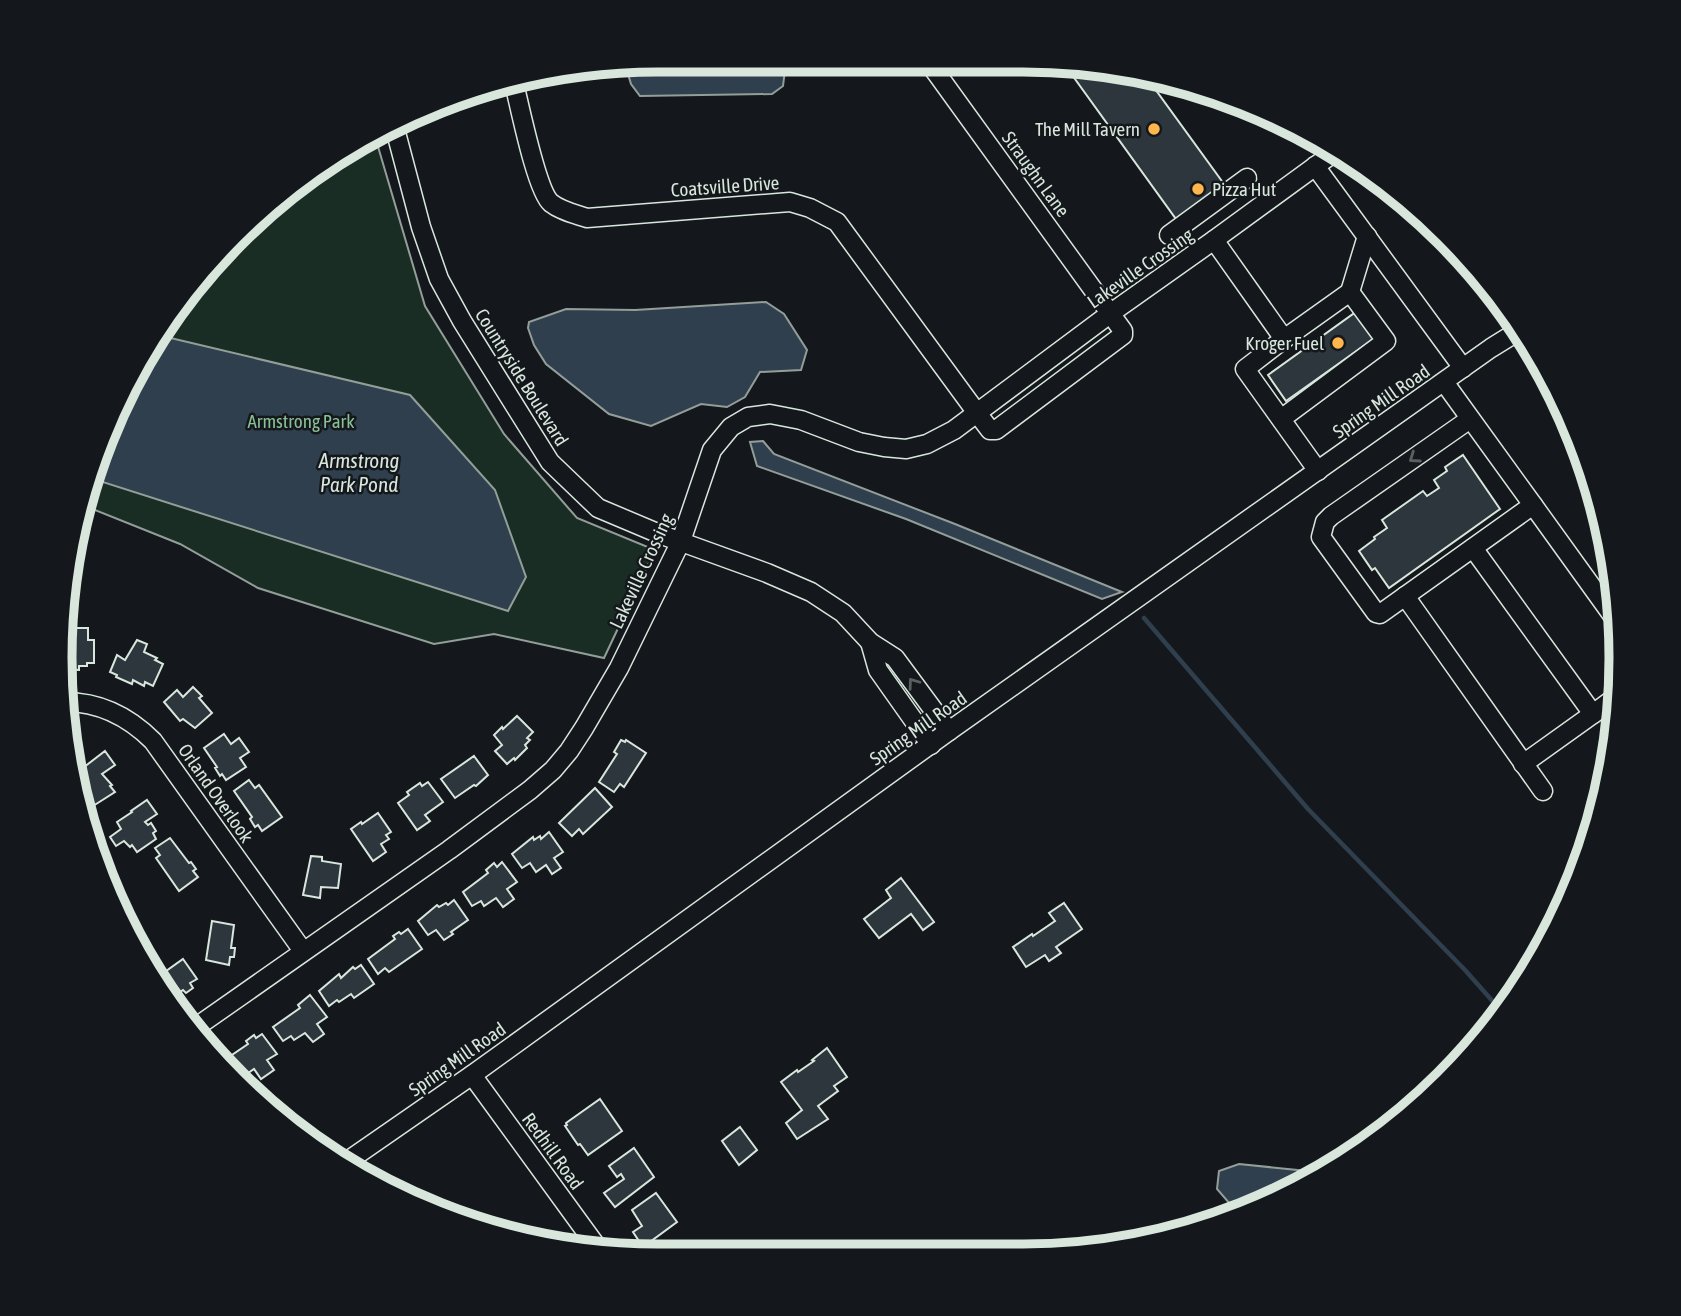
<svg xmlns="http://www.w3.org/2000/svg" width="1681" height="1316" font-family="'Asap Condensed',sans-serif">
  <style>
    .green { fill: #1a2d24; stroke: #939e99; stroke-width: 2 }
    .water { fill: #2f3f4d; stroke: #939e99; stroke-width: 2 }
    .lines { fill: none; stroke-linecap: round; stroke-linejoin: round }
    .stream { stroke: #2f3f4d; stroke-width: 4.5 }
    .building { fill: #2c363c; stroke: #d8e6dc; stroke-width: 2 }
    .minor-casing { stroke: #d8e6dc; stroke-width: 21 }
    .minor { stroke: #14181c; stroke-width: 18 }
    .oneway { stroke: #59605f }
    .poi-dot { fill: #ffb74d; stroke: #14181c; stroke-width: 2.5 }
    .labels { text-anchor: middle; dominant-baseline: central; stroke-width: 5; stroke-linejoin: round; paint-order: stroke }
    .poi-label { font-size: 19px; fill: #d8e6dc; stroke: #14181c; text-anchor: end }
    .street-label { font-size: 19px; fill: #d8e6dc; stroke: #14181c }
    .park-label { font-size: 19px; fill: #8ac095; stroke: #14181c }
    .water-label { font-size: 21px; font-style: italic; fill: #d8e6dc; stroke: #14181c }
    .rim { fill: none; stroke: #d8e6dc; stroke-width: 9 }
  </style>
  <rect width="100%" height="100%" fill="#14181c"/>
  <polygon class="green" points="374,133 425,306 504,434 577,518 655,550 604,658 494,634 434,644 258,588 180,544 80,504 139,359 235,235 358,140"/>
  <g class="water">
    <polygon points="658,60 778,60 785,70 783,86 772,94 640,96 631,84 625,64"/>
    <polygon points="766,302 784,314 807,350 801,370 760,372 745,397 727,407 701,404 651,426 609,414 546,364 534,345 528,328 529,322 566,309 635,310"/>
    <polygon points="158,335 410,395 495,490 526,577 508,611 90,478 139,359"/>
    <polygon points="763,441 774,454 955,524 1122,592 1102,599 906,519 757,466 750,442"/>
    <polygon points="1239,1164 1327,1173 1242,1213 1230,1204 1217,1189 1219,1171"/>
  </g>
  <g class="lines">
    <polyline class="stream" points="1144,618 1308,809 1465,970 1503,1013"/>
  </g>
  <g class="building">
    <polygon points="1062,61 1147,78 1224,184 1176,219"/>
    <polygon points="1360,309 1379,335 1286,401 1268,375"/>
    <polygon points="1463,455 1500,509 1389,588 1375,568 1372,570 1359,551 1375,539 1374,537 1387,528 1382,520 1423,491 1427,496 1439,488 1434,480 1447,471 1445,467"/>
    <polygon points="75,628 88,628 88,640 94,640 94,663 87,663 87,666 79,666 79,670 62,669 60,658 61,648 64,648 65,636 74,636"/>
    <polygon points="137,640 147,644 144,652 157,658 155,660 163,664 153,686 145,682 144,686 133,680 132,684 116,677 117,675 110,672 117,655 125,660"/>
    <polygon points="193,687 202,696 199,698 212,713 195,728 183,719 180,721 164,702 177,690 183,697"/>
    <polygon points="517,716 533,732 527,738 530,740 525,745 527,748 515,760 514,758 507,764 495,751 502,745 494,735 502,727 503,729"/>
    <polygon points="224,734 231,744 239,738 249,752 240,758 246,767 226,780 222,774 220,776 215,768 217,767 204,748"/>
    <polygon points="621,740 625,742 626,740 646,753 624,787 620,784 614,792 599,782 617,754 614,752"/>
    <polygon points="105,751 115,765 102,774 112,785 110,786 115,792 93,806 79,788 80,787 76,780 75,774"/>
    <polygon points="474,756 488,775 476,786 474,785 455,798 441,779"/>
    <polygon points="249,780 255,788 259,785 282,817 262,831 258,825 255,827 250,819 252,817 234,791"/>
    <polygon points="428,782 443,802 425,815 430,821 417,830 398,803 409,795 407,792 420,783 422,786"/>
    <polygon points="595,788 612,807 583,834 579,829 572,836 559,823"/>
    <polygon points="147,800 157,814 145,822 148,825 151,823 156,831 153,833 156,839 137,852 132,845 130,847 124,841 116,846 110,837 121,829 117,822 132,812 131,811"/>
    <polygon points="378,813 391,832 386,835 389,839 381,844 386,852 373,861 351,829 361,822 362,824"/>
    <polygon points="549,832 563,852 554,858 561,868 552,874 546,865 536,872 530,863 522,868 512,854 533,837 534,840 540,836 541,839"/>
    <polygon points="170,838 189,863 191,862 196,869 193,871 198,877 179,891 156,858 160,855 155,848"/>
    <polygon points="311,856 322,857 322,861 341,864 338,888 321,887 320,898 303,895"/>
    <polygon points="502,862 517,882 507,889 514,899 503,907 496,898 484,906 481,901 472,906 463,892 488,873 486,870 494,863 497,867"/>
    <polygon points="901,878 934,922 923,930 911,914 879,938 864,919 891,898 886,890"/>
    <polygon points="454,900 468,920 451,932 453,934 444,940 436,930 428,935 418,921 437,905 439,907 446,903 448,905"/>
    <polygon points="1064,903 1082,929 1056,947 1061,953 1049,961 1045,955 1026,967 1013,947 1032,934 1033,936 1055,921 1049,913"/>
    <polygon points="212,921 234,925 231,948 235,948 234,957 230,957 229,965 206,960"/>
    <polygon points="408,929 422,949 389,972 385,968 378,974 368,959 395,939 393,936 399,932 401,934"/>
    <polygon points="183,959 197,979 190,983 193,988 186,993 183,990 177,994 181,1000 174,1005 155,979"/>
    <polygon points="361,965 374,984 354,998 351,994 339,1002 337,1000 329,1006 319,991 339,974 341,978 353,967 355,969"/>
    <polygon points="310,995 327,1017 317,1024 324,1034 313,1042 305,1033 294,1040 291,1036 283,1041 273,1027 300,1008 298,1005"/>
    <polygon points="262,1034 277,1054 267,1060 274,1070 261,1079 254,1069 244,1076 229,1057 248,1044 246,1041 254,1035 256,1038"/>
    <polygon points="827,1048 847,1077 834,1086 838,1091 818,1106 828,1119 797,1139 786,1123 802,1110 781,1082 797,1070 798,1072 814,1061 812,1060"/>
    <polygon points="600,1099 622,1131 588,1155 580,1144 578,1145 565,1126 567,1125 566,1123"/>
    <polygon points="740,1127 757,1150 739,1165 722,1141"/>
    <polygon points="634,1148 654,1177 615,1207 604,1193 624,1179 621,1174 617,1177 609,1166"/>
    <polygon points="656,1193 677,1222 643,1247 633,1232 642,1226 632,1210"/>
  </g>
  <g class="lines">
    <g class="minor-casing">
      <g id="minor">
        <path d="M 513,79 C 519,102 536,190 551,203 C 561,211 575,214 587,218 L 790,202 L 810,208 L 837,222 L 977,413 L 990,430 L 996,430 L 1123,335 L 1123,331 L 927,60"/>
        <polyline points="394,125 421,227 439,279 462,321 550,462 598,508 662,535 767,573 811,592 843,613 870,642 895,658 949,731"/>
        <polyline points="1315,166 1463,368"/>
        <polyline points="1169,235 1247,178"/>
        <polyline points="1214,240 1284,339"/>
        <polyline points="1350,292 1367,236"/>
        <polyline points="1444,382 1533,505 1380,614 1376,613 1321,537 1325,522 1331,516 1470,419"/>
        <polyline points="1281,419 1386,341 1350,292 1284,339 1245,369 1318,471"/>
        <polyline points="1533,505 1618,623"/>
        <polyline points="1473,548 1593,714 1523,764"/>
        <polyline points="1405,596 1543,791"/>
        <polyline points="870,642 878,670 931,745"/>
        <path d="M 65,702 C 100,702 129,717 153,741 L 303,951"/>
        <polyline points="1593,714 1620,694"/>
        <polyline points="192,1030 449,850 530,790 553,770 569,751 584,728 619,668 681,541 712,450 731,427 748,417 770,414 801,420 859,442 884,447 906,449 927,444 954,430 1111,313 1214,240 1332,154"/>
        <polyline points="472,1075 600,1251"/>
        <polyline points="342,1165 472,1075 949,731 1491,348 1520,330"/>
      </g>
    </g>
    <use href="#minor" class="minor"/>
  </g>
  <defs><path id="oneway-chevron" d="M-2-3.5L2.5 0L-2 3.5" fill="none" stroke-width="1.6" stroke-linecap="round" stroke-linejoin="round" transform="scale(1.75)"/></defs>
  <g class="oneway">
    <use href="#oneway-chevron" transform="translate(1414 458) rotate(145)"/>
    <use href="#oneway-chevron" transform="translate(913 683) rotate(-126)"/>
  </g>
  <g class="poi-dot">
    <circle cx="1154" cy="129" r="7"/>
    <circle cx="1198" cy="189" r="7"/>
    <circle cx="1338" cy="343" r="7"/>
  </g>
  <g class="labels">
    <g class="poi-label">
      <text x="1140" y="129">The Mill Tavern</text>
      <text x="1212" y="189" text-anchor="start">Pizza Hut</text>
      <text x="1324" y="343">Kroger Fuel</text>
    </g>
    <g class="street-label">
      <text transform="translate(1036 174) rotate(54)">Straughn Lane</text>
      <text transform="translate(725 186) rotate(-4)">Coatsville Drive</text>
      <text transform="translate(1140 268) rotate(-35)">Lakeville Crossing</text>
      <text transform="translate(522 377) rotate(58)">Countryside Boulevard</text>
      <text transform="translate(1381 401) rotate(-35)">Spring Mill Road</text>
      <text transform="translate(641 571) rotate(-65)">Lakeville Crossing</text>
      <text transform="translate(918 728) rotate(-35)">Spring Mill Road</text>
      <text transform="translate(216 793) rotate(55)">Orland Overlook</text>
      <text transform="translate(457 1059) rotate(-35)">Spring Mill Road</text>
      <text transform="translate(553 1151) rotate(54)">Redhill Road</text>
    </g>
    <g class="park-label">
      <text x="301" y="421">Armstrong Park</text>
    </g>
    <g class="water-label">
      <text x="359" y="460">Armstrong<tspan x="359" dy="24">Park Pond</tspan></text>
    </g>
  </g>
  <path d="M0 0H1681V1316H0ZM658 72H1023A586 586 0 0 1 1609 658V658A586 586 0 0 1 1023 1244H658A586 586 0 0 1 72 658V658A586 586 0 0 1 658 72Z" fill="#14181c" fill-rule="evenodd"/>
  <path class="rim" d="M658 72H1023A586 586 0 0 1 1609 658V658A586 586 0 0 1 1023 1244H658A586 586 0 0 1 72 658V658A586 586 0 0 1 658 72Z"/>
</svg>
